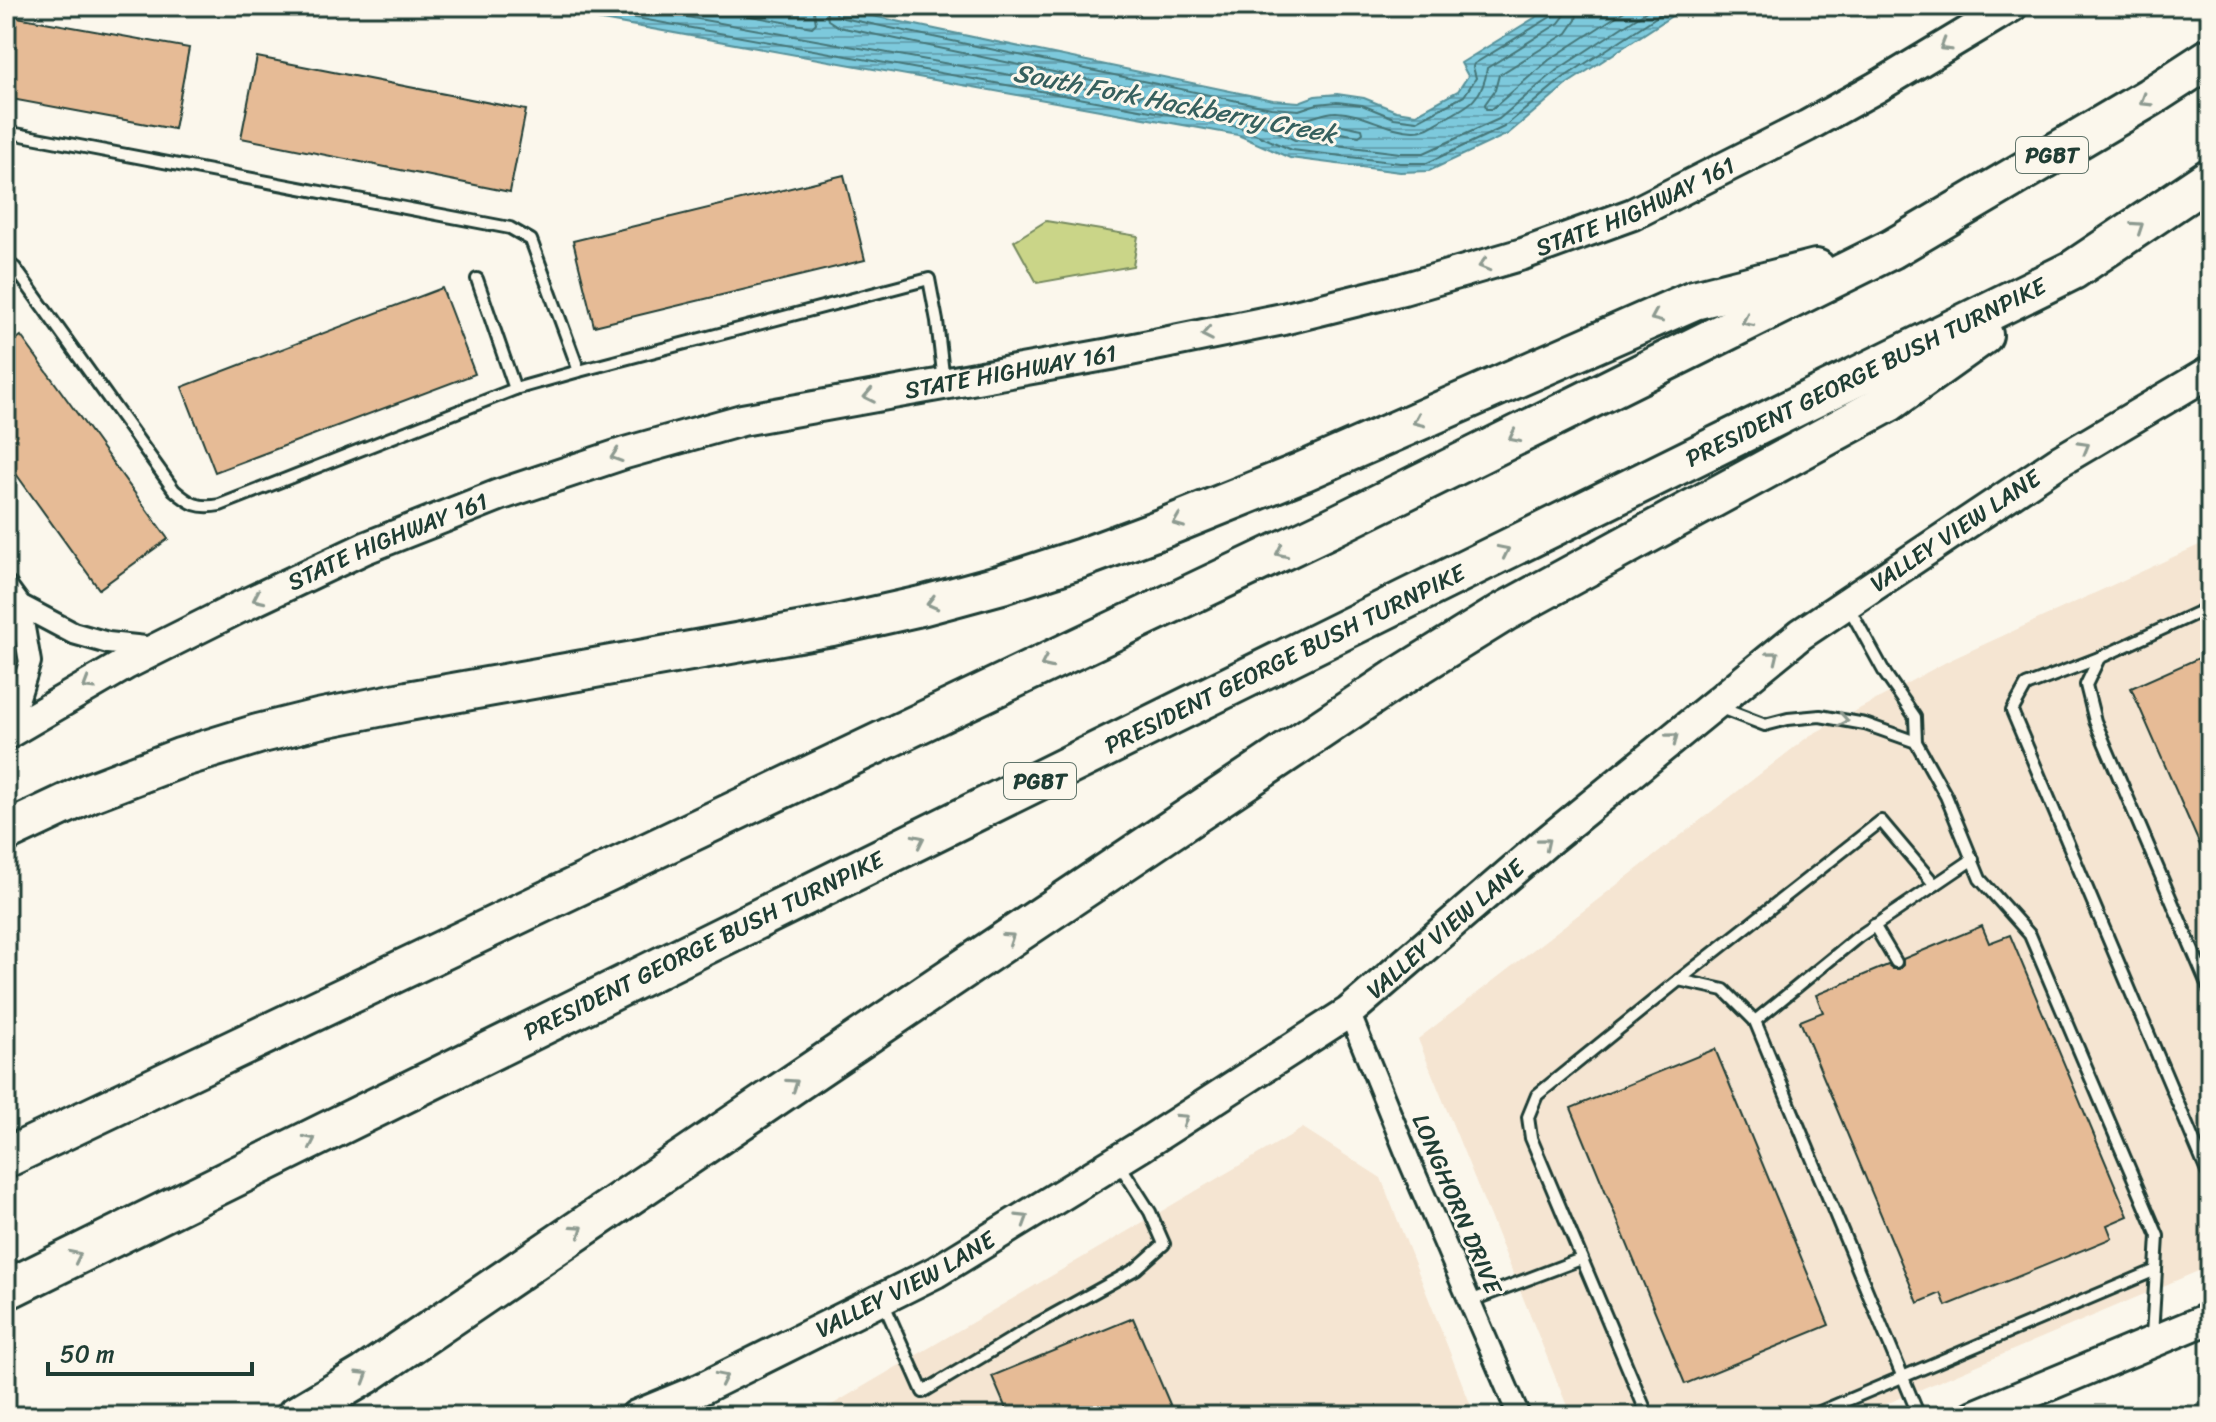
<svg xmlns="http://www.w3.org/2000/svg" width="2216" height="1422" font-family="Sriracha,sans-serif">
  <style>
    .built { fill: #f5e5d2 }
    .park { fill: #cad588; stroke: #74895e; stroke-width: 2 }
    .water { fill: url(#water-rules); stroke: #579199; stroke-width: 2 }
    .lines { fill: none; stroke-linecap: round; stroke-linejoin: round }
    .shore { stroke: #457577; stroke-width: 2 }
    .building { fill: #e6bb96; stroke: #1f3d34; stroke-width: 2 }
    .lane-casing { stroke: #1f3d34; stroke-width: 16 }
    .street-casing { stroke: #1f3d34; stroke-width: 26 }
    .secondary-casing { stroke: #1f3d34; stroke-width: 36 }
    .highway-casing { stroke: #1f3d34; stroke-width: 44 }
    .lane { stroke: #fbf7ec; stroke-width: 10 }
    .street { stroke: #fbf7ec; stroke-width: 20 }
    .secondary { stroke: #fbf7ec; stroke-width: 30 }
    .highway { stroke: #fbf7ec; stroke-width: 38 }
    .oneway { stroke: #8d9a90 }
    .labels { text-anchor: middle; dominant-baseline: central; stroke-width: 6; stroke-linejoin: round; paint-order: stroke }
    .shield { fill: #fbf7ec; stroke: #61756b; stroke-width: 2 }
    .shield-label { font-size: 22px; font-weight: bold; fill: #1f3d34 }
    .street-label { font-size: 24px; fill: #1f3d34; stroke: #fbf7ec }
    .water-label { font-size: 26px; font-style: italic; fill: #36605e; stroke: #fbf7ec }
  </style>
  <defs>
    <pattern id="water-rules" width="6" height="5" patternUnits="userSpaceOnUse" patternTransform="scale(2)"><rect width="6" height="5" fill="#7dc9dc"/><path d="M0 2.5h6" fill="none" stroke="#66a4b3"/></pattern>
  </defs>
  <rect width="100%" height="100%" fill="#fbf7ec"/>
  <filter id="ink" filterUnits="userSpaceOnUse"><feTurbulence type="fractalNoise" baseFrequency=".0125" numOctaves="2"/><feDisplacementMap in="SourceGraphic" scale="16" xChannelSelector="R" yChannelSelector="G"/><feConvolveMatrix kernelMatrix="1 2 1 2 8 2 1 2 1" color-interpolation-filters="sRGB"/></filter>
  <g filter="url(#ink)">
    <g class="built">
      <polygon points="2210,540 2210,1266 1858,1416 1571,1416 1418,1039 1809,736 1948,661"/>
      <polygon points="1303,1128 1381,1178 1475,1416 813,1416"/>
    </g>
    <polygon class="park" points="1046,221 1138,236 1133,266 1037,283 1014,241"/>
    <polygon class="water" points="525,6 825,6 1273,100 1299,102 1315,96 1337,94 1364,98 1396,111 1416,114 1458,91 1468,76 1461,63 1554,6 1687,6 1567,84 1508,134 1429,171 1400,172 1290,158 1238,135"/>
    <g class="lines">
      <g class="shore">
        <polyline points="570,6 1239,127 1292,150 1400,163 1427,163 1504,127 1563,78 1673,6"/>
        <polyline points="626,6 1138,98 1142,95 1139,90 839,27 828,20 825,6"/>
        <polyline points="694,6 812,27 816,23 813,6"/>
        <polyline points="835,6 836,14 843,18 1271,108 1299,110 1317,104 1337,102 1362,105 1394,118 1417,121 1464,96 1476,78 1473,67 1474,64 1552,16 1556,12 1556,6"/>
        <path d="M 1566,6 L 1565,15 L 1559,23 L 1487,68 C 1484,99 1467,107 1442,120 C 1433,125 1424,132 1413,131 C 1386,130 1364,113 1336,112 C 1323,112 1313,119 1300,120 C 1287,122 1271,118 1258,115 L 1254,117 L 1254,121 L 1295,140 L 1400,153 L 1424,153 L 1499,119 L 1557,70 L 1654,6"/>
        <polyline points="1578,6 1576,20 1567,33 1499,75 1495,90 1485,104 1486,109 1492,109 1549,60 1632,6"/>
        <polygon points="1337,124 1362,129 1363,133 1359,136 1328,131 1328,126"/>
      </g>
    </g>
    <g class="building">
      <polygon points="6,15 189,48 174,129 6,98"/>
      <polygon points="257,57 526,110 510,192 241,138"/>
      <polygon points="844,175 865,260 594,326 573,241"/>
      <polygon points="442,288 475,374 215,472 182,387"/>
      <polygon points="21,336 168,539 99,589 6,460 6,347"/>
      <polygon points="2210,653 2210,868 2131,688"/>
      <polygon points="1982,926 1989,943 2010,935 2128,1216 2107,1225 2112,1238 1946,1306 1941,1293 1918,1303 1800,1021 1823,1012 1816,995 1888,965 1893,969 1899,969 1903,965 1903,959"/>
      <polygon points="1715,1049 1829,1325 1685,1384 1571,1108"/>
      <polygon points="1133,1318 1175,1416 1009,1416 992,1376"/>
    </g>
    <g class="lines">
      <g class="lane-casing">
        <g id="lane">
          <path d="M 6,132 L 510,228 L 531,240 L 579,371 L 515,389 L 220,505 C 198,509 190,504 174,490 L 15,268 L 6,261"/>
          <polyline points="477,279 515,389"/>
          <polyline points="579,371 929,279 937,321 944,382"/>
          <polyline points="1848,606 1886,675 1915,717 1916,742 1946,796 1980,879 2030,935 2158,1236 2152,1336"/>
          <polyline points="2210,607 2099,658 2086,685 2095,721 2210,991"/>
          <polyline points="2099,658 2026,686 2012,711 2207,1172 2210,1176"/>
          <polyline points="1718,707 1765,725 1788,719 1820,716 1865,724 1916,742"/>
          <polyline points="1874,925 1896,962"/>
          <polyline points="1679,980 1881,821 1935,885"/>
          <polyline points="1755,1021 1858,937 1973,859"/>
          <polyline points="1470,1301 1581,1259"/>
          <polyline points="883,1302 923,1392 1033,1326 1136,1269 1164,1244 1150,1212 1118,1162"/>
          <polyline points="1648,1416 1531,1138 1528,1117 1537,1095 1679,980 1724,990 1755,1021 1919,1416"/>
          <polyline points="1810,1416 2156,1270"/>
        </g>
      </g>
      <g class="street-casing">
        <g id="street">
          <polyline points="6,586 20,605 73,633 108,643 155,648"/>
          <polyline points="6,721 16,707 30,662 20,605"/>
          <polyline points="1349,1012 1409,1160 1519,1416"/>
        </g>
      </g>
      <g class="secondary-casing">
        <g id="secondary">
          <path id="s1" d="M 6,734 L 126,664 L 236,609 L 365,548 L 499,495 L 625,453 L 742,420 L 1110,354 L 1283,319 L 1403,289 L 1523,254 L 1633,214 L 1807,126 L 1877,87 L 2012,6"/>
          <path id="s2" d="M 636,1416 L 699,1390 L 936,1272 L 1143,1145 L 1349,1012 L 1545,843 L 1801,634 L 2058,462 L 2210,372"/>
          <polyline points="1974,1416 2210,1318"/>
        </g>
      </g>
      <g class="highway-casing">
        <g id="highway">
          <polyline points="6,832 91,792 180,758 258,734 318,719 408,701 832,626 921,606 1002,584 1082,558 1163,528 1302,472 1694,300 1816,269"/>
          <polyline points="6,1158 1332,527 1892,249 2150,97 2210,58"/>
          <path id="s3" d="M 6,1290 L 2073,270 L 2210,178"/>
          <polyline points="296,1416 365,1375 941,984 1396,679 1504,612 1889,402 1983,335"/>
        </g>
      </g>
      <use href="#lane" class="lane"/>
      <use href="#street" class="street"/>
      <use href="#secondary" class="secondary"/>
      <use href="#highway" class="highway"/>
    </g>
    <defs><path id="oneway-chevron" d="M-2-3.5L2.5 0L-2 3.5" fill="none" stroke-width="1.6" stroke-linecap="round" stroke-linejoin="round" transform="scale(2)"/></defs>
    <g class="oneway">
      <use href="#oneway-chevron" transform="translate(1945 46) rotate(149)"/>
      <use href="#oneway-chevron" transform="translate(2145 101) rotate(149)"/>
      <use href="#oneway-chevron" transform="translate(2138 227) rotate(-34)"/>
      <use href="#oneway-chevron" transform="translate(1484 265) rotate(164)"/>
      <use href="#oneway-chevron" transform="translate(1656 317) rotate(156)"/>
      <use href="#oneway-chevron" transform="translate(1747 321) rotate(154)"/>
      <use href="#oneway-chevron" transform="translate(1207 334) rotate(169)"/>
      <use href="#oneway-chevron" transform="translate(869 396) rotate(169)"/>
      <use href="#oneway-chevron" transform="translate(1418 421) rotate(156)"/>
      <use href="#oneway-chevron" transform="translate(1514 437) rotate(154)"/>
      <use href="#oneway-chevron" transform="translate(2084 447) rotate(-30)"/>
      <use href="#oneway-chevron" transform="translate(616 456) rotate(162)"/>
      <use href="#oneway-chevron" transform="translate(1178 522) rotate(158)"/>
      <use href="#oneway-chevron" transform="translate(1504 551) rotate(-26)"/>
      <use href="#oneway-chevron" transform="translate(1281 552) rotate(155)"/>
      <use href="#oneway-chevron" transform="translate(258 598) rotate(155)"/>
      <use href="#oneway-chevron" transform="translate(932 603) rotate(165)"/>
      <use href="#oneway-chevron" transform="translate(1774 656) rotate(-39)"/>
      <use href="#oneway-chevron" transform="translate(1046 663) rotate(155)"/>
      <use href="#oneway-chevron" transform="translate(88 685) rotate(149)"/>
      <use href="#oneway-chevron" transform="translate(1843 720) rotate(10)"/>
      <use href="#oneway-chevron" transform="translate(1673 738) rotate(-39)"/>
      <use href="#oneway-chevron" transform="translate(919 840) rotate(-26)"/>
      <use href="#oneway-chevron" transform="translate(1545 843) rotate(-40)"/>
      <use href="#oneway-chevron" transform="translate(1009 938) rotate(-34)"/>
      <use href="#oneway-chevron" transform="translate(793 1084) rotate(-34)"/>
      <use href="#oneway-chevron" transform="translate(1183 1119) rotate(-33)"/>
      <use href="#oneway-chevron" transform="translate(310 1141) rotate(-26)"/>
      <use href="#oneway-chevron" transform="translate(1023 1219) rotate(-32)"/>
      <use href="#oneway-chevron" transform="translate(578 1230) rotate(-34)"/>
      <use href="#oneway-chevron" transform="translate(76 1256) rotate(-26)"/>
      <use href="#oneway-chevron" transform="translate(363 1376) rotate(-32)"/>
      <use href="#oneway-chevron" transform="translate(722 1378) rotate(-26)"/>
    </g>
  </g>
  <g class="labels">
    <g class="shield">
      <rect x="2016" y="137" width="72" height="36" rx="6"/>
      <rect x="1004" y="763" width="72" height="36" rx="6"/>
    </g>
    <g class="shield-label">
      <text x="2052" y="155">PGBT</text>
      <text x="1040" y="781">PGBT</text>
    </g>
    <g class="street-label">
      <text stroke="none"><textPath href="#s1" startOffset="1724">STATE HIGHWAY 161</textPath></text>
      <text stroke="none"><textPath href="#s1" startOffset="1076">STATE HIGHWAY 161</textPath></text>
      <text stroke="none"><textPath href="#s3" startOffset="2074">PRESIDENT GEORGE BUSH TURNPIKE</textPath></text>
      <text stroke="none"><textPath href="#s2" startOffset="1596">VALLEY VIEW LANE</textPath></text>
      <text stroke="none"><textPath href="#s1" startOffset="428">STATE HIGHWAY 161</textPath></text>
      <text stroke="none"><textPath href="#s3" startOffset="1426">PRESIDENT GEORGE BUSH TURNPIKE</textPath></text>
      <text stroke="none"><textPath href="#s2" startOffset="948">VALLEY VIEW LANE</textPath></text>
      <text stroke="none"><textPath href="#s3" startOffset="778">PRESIDENT GEORGE BUSH TURNPIKE</textPath></text>
      <text transform="translate(1457 1204) rotate(67)">LONGHORN DRIVE</text>
      <text stroke="none"><textPath href="#s2" startOffset="300">VALLEY VIEW LANE</textPath></text>
    </g>
    <g class="water-label">
      <text transform="translate(1175 103) rotate(11)">South Fork Hackberry Creek</text>
    </g>
  </g>
  <rect width="2216" height="1422" fill="none" stroke="#fbf7ec" stroke-width="32"/>
  <rect x="16" y="16" width="2184" height="1390" fill="none" stroke="#1f3d34" stroke-width="3" filter="url(#ink)"/>
  <path d="M48 1362v12h204v-12" fill="none" stroke="#1f3d34" stroke-width="4"/>
  <text x="60" y="1362" font-size="24" fill="#1f3d34" stroke="#fbf7ec" stroke-width="6" paint-order="stroke">50 m</text>
</svg>
